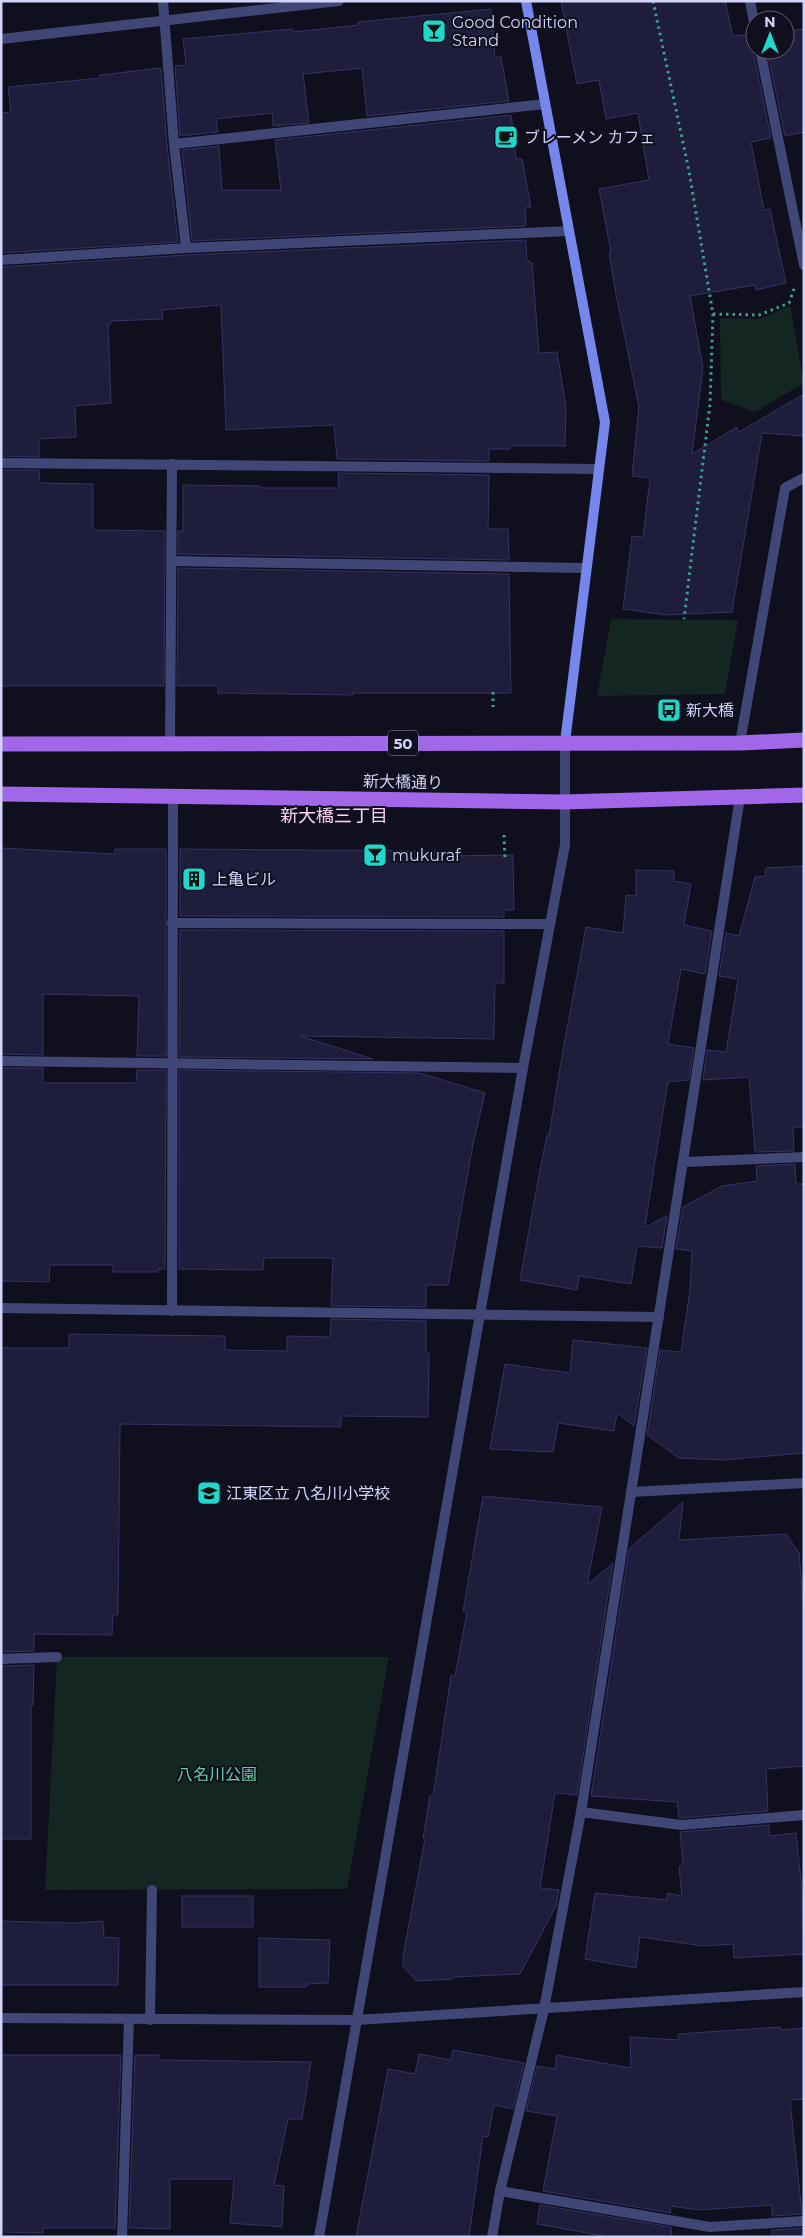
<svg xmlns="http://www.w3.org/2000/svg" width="805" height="2238" font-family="Montserrat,'Noto Sans JP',sans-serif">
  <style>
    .green { fill: #132622 }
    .building { fill: #1e1d3b; stroke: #343364 }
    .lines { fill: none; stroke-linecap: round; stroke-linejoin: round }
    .path { stroke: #3da089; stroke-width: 3; stroke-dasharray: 2.5 4; stroke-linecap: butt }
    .lane { stroke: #404776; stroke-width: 10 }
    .street { stroke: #404776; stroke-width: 10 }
    .secondary { stroke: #7587eb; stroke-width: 10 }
    .primary { stroke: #a267e9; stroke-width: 15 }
    .labels { text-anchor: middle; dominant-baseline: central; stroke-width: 4; stroke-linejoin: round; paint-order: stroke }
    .shield { fill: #0f0f1d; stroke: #9798b6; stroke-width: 1 }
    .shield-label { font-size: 15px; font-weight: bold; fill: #d1d3f8 }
    .poi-label { font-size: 16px; fill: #d1d3f8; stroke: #0f0f1d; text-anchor: start }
    .street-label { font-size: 16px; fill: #d1d3f8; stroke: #0f0f1d }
    .park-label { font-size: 16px; fill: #68cea3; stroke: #0f0f1d }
    .neighbourhood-label { font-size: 18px; fill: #f9d3f1; stroke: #0f0f1d }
  </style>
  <rect width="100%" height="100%" fill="#0f0f1d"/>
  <g class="green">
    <polygon points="790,306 804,383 755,412 721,400 720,318 758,319"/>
    <polygon points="611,619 738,620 725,694 597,696"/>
    <polygon points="57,1657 389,1657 347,1889 45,1890"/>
  </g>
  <g class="building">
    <polygon points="561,1 725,1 733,36 755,34 753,51 771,138 751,142 764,210 770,209 786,283 756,290 755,285 690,296 703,368 692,454 737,427 739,432 804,394 804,436 762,433 732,612 667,615 623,609 632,536 643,537 650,478 632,476 639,407 615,289 609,253 611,252 599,189 649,180 638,113 606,119 599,80 577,84"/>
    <polygon points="491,9 495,57 501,57 509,101 367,116 362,68 303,74 309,123 273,126 272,113 216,119 218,132 180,136 175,66 186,65 183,39 293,29 294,32 358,25 358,22"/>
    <polygon points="804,29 804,132 785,136 767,50 785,50 785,31"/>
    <polygon points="161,68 167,145 178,242 1,253 1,113 11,112 8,87 100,78 100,75"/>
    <polygon points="511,115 516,159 522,159 531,207 525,208 526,226 192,241 182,150 219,146 222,190 281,190 275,140"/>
    <polygon points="526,240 527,260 532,263 539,353 557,352 566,407 565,446 510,446 510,449 489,449 489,461 337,459 334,425 226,430 221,305 162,310 163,319 111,321 111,324 108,324 111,403 75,406 76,437 39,439 39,457 1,456 1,267 186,255"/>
    <polygon points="1,470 39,470 40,483 93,484 93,530 165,531 164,686 1,686"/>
    <polygon points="338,473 489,475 488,529 508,529 509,560 178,554 178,531 183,531 183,485 260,486 260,488 339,488"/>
    <polygon points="178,568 509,574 511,693 353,693 353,695 218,693 218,686 177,686"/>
    <polygon points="1,848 115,854 115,849 166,849 166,1056 137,1056 139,996 43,994 43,1055 1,1054"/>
    <polygon points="180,849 441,851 441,856 513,855 514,910 504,910 504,917 180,916"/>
    <polygon points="804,866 804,1127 793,1127 794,1151 755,1152 749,1077 703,1080 707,1050 726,1052 738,979 719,976 726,933 739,936 755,877 765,876 766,868"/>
    <polygon points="636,870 674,871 674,881 691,884 684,925 712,931 705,974 681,969 668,1044 694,1048 689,1080 668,1082 658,1142 645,1227 667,1216 662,1248 637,1246 631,1284 579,1276 577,1290 520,1280 539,1175 547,1135 549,1135 563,1050 586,927 623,933 626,895 636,896"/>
    <polygon points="180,930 504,931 504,983 495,983 494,1039 300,1036 373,1059 179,1057"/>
    <polygon points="1,1068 43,1068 43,1083 136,1083 137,1070 166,1070 165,1269 158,1269 158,1272 113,1272 113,1265 50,1265 49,1282 1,1281"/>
    <polygon points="179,1070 420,1073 485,1093 473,1144 448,1285 426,1285 426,1307 331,1306 333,1258 264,1258 263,1270 179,1269"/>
    <polygon points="795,1164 796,1184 804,1184 804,1453 723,1460 679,1458 647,1435 660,1350 681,1352 690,1290 692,1251 676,1249 683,1207 722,1186 757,1181 756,1166"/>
    <polygon points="331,1319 426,1321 426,1353 429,1353 428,1417 341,1416 341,1427 120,1424 118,1615 113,1615 112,1635 34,1634 34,1651 1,1652 1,1348 69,1348 69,1334 225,1336 225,1350 287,1351 287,1336 330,1337"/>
    <polygon points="573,1340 647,1348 634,1426 617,1413 614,1431 558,1423 553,1452 490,1449 505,1364 570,1373"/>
    <polygon points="483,1496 602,1507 587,1585 613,1563 577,1795 555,1793 540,1888 559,1890 556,1906 520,1974 454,1977 452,1979 416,1981 403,1966 403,1956 425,1839 423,1838 430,1796 433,1796 451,1676 455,1676 467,1612 463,1611"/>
    <polygon points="683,1502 679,1540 786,1534 799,1553 804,1614 804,1766 766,1769 768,1811 681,1818 679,1818 677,1802 591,1796 629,1549"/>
    <polygon points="34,1665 33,1705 31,1705 31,1839 1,1839 1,1666"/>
    <polygon points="769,1825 769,1836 796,1833 802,1890 804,1954 734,1958 733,1944 704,1946 640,1937 636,1968 585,1959 595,1893 667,1900 667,1893 682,1896 679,1867 683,1865 680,1832"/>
    <rect x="182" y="1896" width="71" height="31"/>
    <polygon points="1,1921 73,1923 103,1921 104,1937 119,1938 118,1985 1,1985"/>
    <polygon points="259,1938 330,1940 328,1983 307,1984 306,1987 259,1987"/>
    <polygon points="780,2027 781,2030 804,2028 804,2099 790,2100 802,2214 772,2216 772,2205 699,2210 670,2206 671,2213 543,2191 557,2116 526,2111 537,2066 555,2069 557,2055 631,2068 630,2037 679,2040 678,2034"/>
    <polygon points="453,2050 524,2063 513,2109 494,2105 488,2137 483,2136 469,2237 356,2237 388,2069 415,2074 419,2054 451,2060"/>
    <polygon points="1,2055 121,2055 115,2228 43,2228 43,2233 1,2232"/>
    <polygon points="135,2055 159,2055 158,2060 311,2062 302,2119 288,2119 274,2185 284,2186 282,2227 230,2223 234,2179 170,2179 170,2229 129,2228"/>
    <polygon points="540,2205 671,2227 672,2237 609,2237 537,2224"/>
    <polygon points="804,2228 804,2237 772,2237 772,2230"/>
  </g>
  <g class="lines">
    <g class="path">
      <polyline points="653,1 689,171 713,314 710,404 684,619"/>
      <polyline points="713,314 759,315 789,303 795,286"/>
      <polyline points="493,692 493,707"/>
      <polyline points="504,835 505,859"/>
    </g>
    <g class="lane">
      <polyline points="163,1 174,144 186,248"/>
      <polyline points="174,144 545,104"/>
      <polyline points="171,561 586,568"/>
      <polyline points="170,744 172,464"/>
      <polyline points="172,923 550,924"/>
      <polyline points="172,1311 173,796"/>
      <polyline points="581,1812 681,1825 804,1815"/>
      <polyline points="500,2191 710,2227 804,2221"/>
      <polyline points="122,2237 129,2019"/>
    </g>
    <g class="street">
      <polyline points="750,1 755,27"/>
      <polyline points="1,39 339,1"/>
      <polyline points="760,50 804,265"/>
      <polyline points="1,260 186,248 569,231"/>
      <polyline points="1,463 599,469"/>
      <polyline points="740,743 785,488 804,478"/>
      <polyline points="1,1061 523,1068"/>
      <polyline points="684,1162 804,1157"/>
      <polyline points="1,1308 659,1317"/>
      <polyline points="631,1492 804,1483"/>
      <polyline points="1,1659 57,1657"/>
      <polyline points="1,2018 357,2020 804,1992"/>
      <polyline points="150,2020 152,1890"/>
      <polyline points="319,2237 523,1068 565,845 565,742"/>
      <polyline points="492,2237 500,2191 544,2009 581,1812 740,797"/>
    </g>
    <polyline class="secondary" points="526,1 605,422 565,742"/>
    <g class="primary">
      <polyline points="1,744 740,743 804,740"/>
      <polyline points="1,794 564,802 804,795"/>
    </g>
  </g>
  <defs>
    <g id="bar-square" transform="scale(1.25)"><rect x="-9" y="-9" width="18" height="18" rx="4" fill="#1fd7ca" stroke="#0f0f1d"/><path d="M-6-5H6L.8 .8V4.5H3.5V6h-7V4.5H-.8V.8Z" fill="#111"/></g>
    <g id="cafe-square" transform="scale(1.25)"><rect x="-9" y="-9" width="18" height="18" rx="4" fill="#1fd7ca" stroke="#0f0f1d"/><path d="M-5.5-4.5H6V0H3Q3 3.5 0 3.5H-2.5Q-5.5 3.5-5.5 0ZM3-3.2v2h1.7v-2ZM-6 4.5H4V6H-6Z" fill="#111"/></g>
    <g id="bus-square" transform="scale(1.25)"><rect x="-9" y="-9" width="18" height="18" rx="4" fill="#1fd7ca" stroke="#0f0f1d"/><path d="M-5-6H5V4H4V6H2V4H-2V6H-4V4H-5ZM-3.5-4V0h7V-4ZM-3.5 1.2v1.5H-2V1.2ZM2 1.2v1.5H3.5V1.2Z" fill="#111"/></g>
    <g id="building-square" transform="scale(1.25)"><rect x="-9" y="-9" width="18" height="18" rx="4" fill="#1fd7ca" stroke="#0f0f1d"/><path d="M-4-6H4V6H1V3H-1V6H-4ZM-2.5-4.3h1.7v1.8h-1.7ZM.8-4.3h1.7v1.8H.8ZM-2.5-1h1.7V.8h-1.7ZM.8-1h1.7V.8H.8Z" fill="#111"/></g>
    <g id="school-square" transform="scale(1.25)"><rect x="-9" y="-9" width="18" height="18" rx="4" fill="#1fd7ca" stroke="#0f0f1d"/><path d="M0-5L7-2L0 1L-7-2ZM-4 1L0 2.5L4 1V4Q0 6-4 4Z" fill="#111"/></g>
  </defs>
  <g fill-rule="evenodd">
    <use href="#bar-square" x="434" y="31"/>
    <use href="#cafe-square" x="506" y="137"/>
    <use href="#bus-square" x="669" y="710"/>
    <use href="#bar-square" x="375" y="855"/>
    <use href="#building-square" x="194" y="879"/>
    <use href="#school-square" x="209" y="1493"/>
  </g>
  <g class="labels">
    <rect class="shield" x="388" y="730.5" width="30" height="25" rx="4"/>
    <g class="shield-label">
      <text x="403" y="743">50</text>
    </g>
    <g class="poi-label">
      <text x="452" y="22">Good Condition<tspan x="452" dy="18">Stand</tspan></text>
      <text x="524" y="137">ブレーメン カフェ</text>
      <text x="686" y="710">新大橋</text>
      <text x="392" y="855">mukuraf</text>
      <text x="212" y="879">上亀ビル</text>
      <text x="226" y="1493">江東区立 八名川小学校</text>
    </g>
    <g class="street-label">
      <text transform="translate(403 782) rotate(1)">新大橋通り</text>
    </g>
    <g class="park-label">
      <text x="217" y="1774">八名川公園</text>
    </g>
    <g class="neighbourhood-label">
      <text x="334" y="816">新大橋三丁目</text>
    </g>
  </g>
  <rect width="805" height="2238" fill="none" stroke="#d1d3f8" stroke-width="5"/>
  <g transform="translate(770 35)"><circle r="24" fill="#0f0f1d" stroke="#5d5d75"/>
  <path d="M0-4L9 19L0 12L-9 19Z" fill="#1fd7ca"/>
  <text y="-8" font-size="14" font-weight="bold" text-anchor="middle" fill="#d1d3f8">N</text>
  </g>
</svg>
